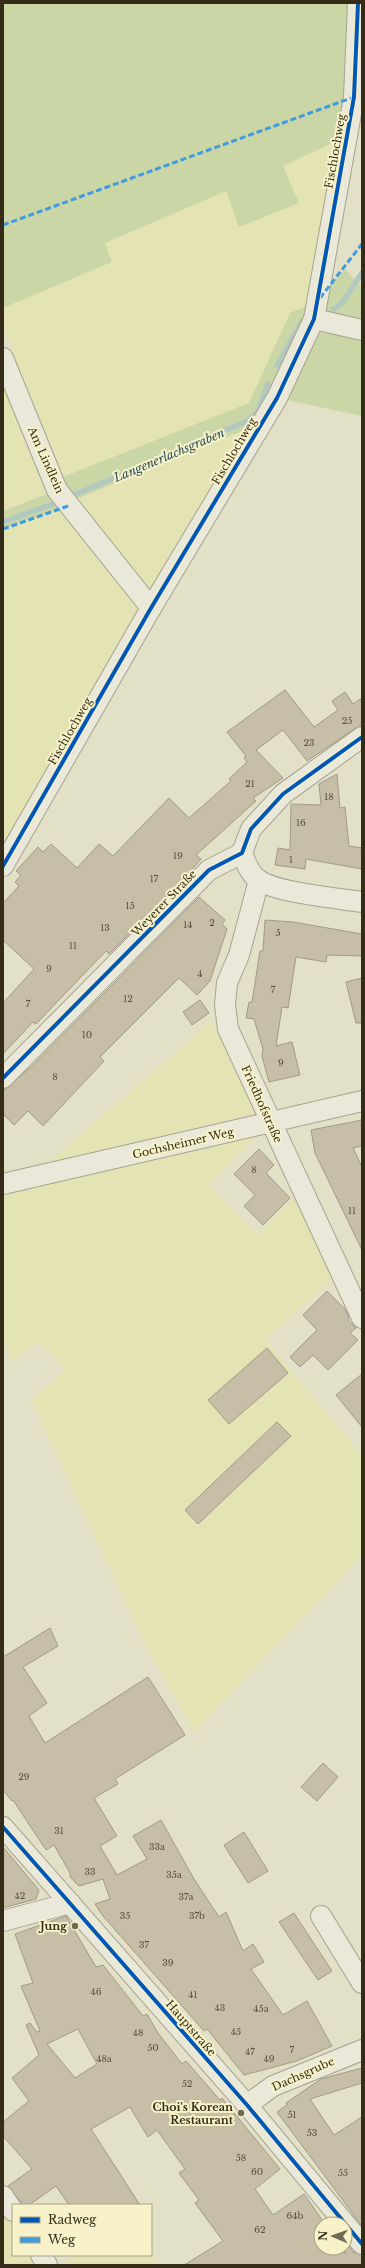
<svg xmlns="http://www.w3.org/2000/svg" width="365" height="2268" font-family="'Libre Baskerville',serif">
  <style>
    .farmland { fill: #e3e3b4 }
    .green { fill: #cbd6a7 }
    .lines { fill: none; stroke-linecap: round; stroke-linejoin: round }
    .stream { stroke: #b2c9bf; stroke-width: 5.5 }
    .building { fill: #c6bea7; stroke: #a29a86; fill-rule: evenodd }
    .minor-casing { stroke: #a6a390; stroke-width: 22 }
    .minor { stroke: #eae8d8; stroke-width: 20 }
    .quiet { stroke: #3e9cdf; stroke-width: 3; stroke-dasharray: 6 3; stroke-linecap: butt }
    .cycleway-casing { stroke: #f7f2c9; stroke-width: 6 }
    .cycleway { stroke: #0057b8; stroke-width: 4 }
    .poi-dot { fill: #716b56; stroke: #f7f2c9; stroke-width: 1.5 }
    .labels { text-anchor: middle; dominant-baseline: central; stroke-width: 4; stroke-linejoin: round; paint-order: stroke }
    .number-label { font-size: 9px; fill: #58503c }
    .street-label { font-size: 11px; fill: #342c19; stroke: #f7f2c9 }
    .poi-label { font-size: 11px; font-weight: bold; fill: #342c19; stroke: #f7f2c9; text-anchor: end }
    .water-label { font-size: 12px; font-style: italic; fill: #284f55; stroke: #f7f2c9 }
  </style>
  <rect width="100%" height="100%" fill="#e2e0c6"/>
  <g class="farmland">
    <polygon points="347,136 317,301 290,313 250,403 53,481 57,490 3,511 3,357 14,350 3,326 3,308 112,262 104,243 226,191 299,203 283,166"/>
    <polygon points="261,423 3,866 3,529 68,506 67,503"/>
    <polygon points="212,1020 256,1113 45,1166"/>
    <polygon points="256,1136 209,1186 258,1235 297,1195 335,1277 265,1340 362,1455 362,1556 194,1732 147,1648 31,1401 66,1369 39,1342 12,1362 3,1338 3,1194"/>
    <polygon points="3,2211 13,2226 13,2255 33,2255 39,2265 3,2265"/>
    <polygon points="151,2252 159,2265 63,2265 78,2255 151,2255"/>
  </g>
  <g class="green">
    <polygon points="3,3 358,3 347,136 283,166 299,203 239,227 226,191 105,243 112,262 3,308"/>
    <polygon points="345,269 362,287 362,416 278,398 261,423 67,503 68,506 3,529 3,511 57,490 53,481 249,403 290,313 318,301"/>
  </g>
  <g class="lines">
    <g class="stream">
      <polyline points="333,310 342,303 362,273"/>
      <polyline points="277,366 302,321"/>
      <polyline points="72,496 245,422 257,413 268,384"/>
      <polyline points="3,522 53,504"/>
    </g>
  </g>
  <g class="building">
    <polygon points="285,690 314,727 338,710 332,701 345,692 353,704 362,698 362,724 307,761 283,730 256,750 283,778 253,798 256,801 196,855 201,859 180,883 109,954 106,951 36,1024 33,1022 3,1054 3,1003 34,969 3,940 3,903 19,886 15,882 21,875 16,871 38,847 43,852 51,844 77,868 99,844 113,856 169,798 189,818 231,781 229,779 247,762 244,758 246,756 227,732"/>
    <polygon points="337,774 340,808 345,807 349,846 362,848 362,869 306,859 305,869 275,865 278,848 290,850 291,804 321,805 319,784"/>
    <polygon points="199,897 225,920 222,924 227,929 210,981 197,995 179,978 100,1057 104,1061 43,1126 28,1111 14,1125 3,1114 3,1091 32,1066"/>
    <polygon points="265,920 293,922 362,934 362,956 327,955 326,962 296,957 288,1008 282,1007 276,1046 292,1042 300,1075 269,1082 262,1056 263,1049 254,1019 246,1018 249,1002 252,1002 260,951 263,951"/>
    <polygon points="362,978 362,1023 356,1023 346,982"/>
    <polygon points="200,1000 209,1013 192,1025 183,1012"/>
    <polygon points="362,1120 362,1146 353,1148 362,1167 362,1250 315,1153 311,1130"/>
    <polygon points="259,1149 274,1165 266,1173 290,1198 263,1225 244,1206 255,1195 234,1174"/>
    <polygon points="327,1291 345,1309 349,1318 348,1320 356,1328 350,1333 358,1340 328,1370 313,1355 300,1367 290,1357 317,1330 303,1315"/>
    <polygon points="267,1348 288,1373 229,1424 208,1400"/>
    <polygon points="362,1374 362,1427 336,1395"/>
    <polygon points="277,1422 291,1436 198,1524 185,1510"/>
    <polygon points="50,1628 58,1646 23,1667 47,1703 29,1716 45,1743 148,1677 185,1735 115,1779 118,1784 94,1798 117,1836 100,1846 117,1875 147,1859 133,1836 161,1820 194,1879 219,1917 226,1912 243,1951 253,1944 264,1962 251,1969 283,2015 307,2001 332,2046 297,2061 244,2075 207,2029 204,2031 103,1916 95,1904 110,1899 103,1879 79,1886 70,1877 70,1873 54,1845 46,1850 13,1800 12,1801 3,1790 3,1657"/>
    <polygon points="323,1763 338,1777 317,1801 301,1787"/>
    <polygon points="244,1832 268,1871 248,1883 224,1845"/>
    <polygon points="3,1847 39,1890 36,1899 3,1908"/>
    <polygon points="294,1913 332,1971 318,1980 279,1922"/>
    <path d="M 66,1916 L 96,1967 L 103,1965 L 143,2016 L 147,2014 L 158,2033 L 182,2064 L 186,2061 L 220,2100 L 222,2098 L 280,2169 L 255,2189 L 273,2215 L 304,2194 L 325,2224 L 321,2224 L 321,2248 L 341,2248 L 345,2254 L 345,2241 L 353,2252 L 362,2255 L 362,2265 L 184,2265 L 223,2241 L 195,2203 L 199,2200 L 179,2173 L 185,2169 L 157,2130 L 148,2137 L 130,2107 L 91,2129 L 140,2205 L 69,2205 L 56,2186 L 29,2205 L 23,2205 L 8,2186 L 32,2169 L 3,2136 L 3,2122 L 29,2101 L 12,2078 L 39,2055 L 26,2025 L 30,2023 L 37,2032 L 40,2031 L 21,1986 L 33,1983 L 15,1934 ZM 78,2029 L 97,2064 L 75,2078 L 47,2044 Z"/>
    <polygon points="362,2068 362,2083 310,2099 334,2135 362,2117 362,2226 277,2112 287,2105 286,2103 321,2079"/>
  </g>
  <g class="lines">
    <g class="minor-casing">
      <g id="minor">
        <polyline points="314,319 362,330"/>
        <polyline points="3,358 57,490 151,608"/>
        <path d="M 242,853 C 246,863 250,875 260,881 C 280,893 337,898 362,902"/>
        <polyline points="3,866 151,608 277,398 314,319 354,97 358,3"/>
        <polyline points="259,880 239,955 227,983 225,1005 228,1029 362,1318"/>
        <polyline points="3,1078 209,870 242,853 251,829 283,794 362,737"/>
        <polyline points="3,1184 362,1101"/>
        <polyline points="3,1827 247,2105 362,2244"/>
        <polyline points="321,1916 362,1983"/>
        <polyline points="3,1921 70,1903"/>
        <polyline points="247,2105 273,2086 362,2050"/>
        <polyline points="3,2196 13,2211"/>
        <polyline points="41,2255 47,2265"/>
      </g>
    </g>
    <use href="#minor" class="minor"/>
    <g class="quiet">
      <polyline points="3,225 354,97"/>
      <polyline points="320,298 362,244"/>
      <polyline points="3,529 68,506"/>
    </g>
    <g class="cycleway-casing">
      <g id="cycleway">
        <polyline points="3,866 151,608 277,398 314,319 354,97 358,3"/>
        <polyline points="3,1078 209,870 242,853 251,829 283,794 362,737"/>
        <polyline points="3,1827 247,2105 362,2244"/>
      </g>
    </g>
    <use href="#cycleway" class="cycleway"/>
  </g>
  <g class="poi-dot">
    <circle cx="75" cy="1926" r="4"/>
    <circle cx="241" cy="2113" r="4"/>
  </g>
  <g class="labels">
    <g class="number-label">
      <text x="347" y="720">25</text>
      <text x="309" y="742">23</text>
      <text x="250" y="783">21</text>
      <text x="329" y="796">18</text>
      <text x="301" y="822">16</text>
      <text x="178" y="855">19</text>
      <text x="291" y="859">1</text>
      <text x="154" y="878">17</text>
      <text x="130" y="905">15</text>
      <text x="212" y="922">2</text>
      <text x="188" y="924">14</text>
      <text x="105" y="927">13</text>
      <text x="278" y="932">5</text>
      <text x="73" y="945">11</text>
      <text x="49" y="968">9</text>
      <text x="200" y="973">4</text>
      <text x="273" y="989">7</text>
      <text x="128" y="998">12</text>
      <text x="28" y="1003">7</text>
      <text x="87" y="1034">10</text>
      <text x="281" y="1062">9</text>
      <text x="55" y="1076">8</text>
      <text x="254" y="1169">8</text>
      <text x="352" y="1210">11</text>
      <text x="24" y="1776">29</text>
      <text x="59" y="1830">31</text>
      <text x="157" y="1846">33a</text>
      <text x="90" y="1871">33</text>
      <text x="174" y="1874">35a</text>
      <text x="20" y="1895">42</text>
      <text x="186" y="1896">37a</text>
      <text x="125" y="1915">35</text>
      <text x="197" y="1915">37b</text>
      <text x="144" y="1944">37</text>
      <text x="168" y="1962">39</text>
      <text x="96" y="1991">46</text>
      <text x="193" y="1994">41</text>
      <text x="220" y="2007">43</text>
      <text x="261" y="2008">45a</text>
      <text x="236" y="2031">45</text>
      <text x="138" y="2032">48</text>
      <text x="153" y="2047">50</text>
      <text x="292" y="2049">7</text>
      <text x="250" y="2051">47</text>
      <text x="104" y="2058">48a</text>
      <text x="269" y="2058">49</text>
      <text x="187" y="2083">52</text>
      <text x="292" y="2114">51</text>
      <text x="312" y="2132">53</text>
      <text x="241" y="2157">58</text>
      <text x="257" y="2171">60</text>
      <text x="343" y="2172">55</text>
      <text x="295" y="2215">64b</text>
      <text x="260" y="2229">62</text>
    </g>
    <g class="street-label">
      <text transform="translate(335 151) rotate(-80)">Fischlochweg</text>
      <text transform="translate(234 451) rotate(-59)">Fischlochweg</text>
      <text transform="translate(46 460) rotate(66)">Am Lindlein</text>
      <text transform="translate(70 731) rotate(-60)">Fischlochweg</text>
      <text transform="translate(164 903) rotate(-46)">Weyerer Straße</text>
      <text transform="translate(262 1104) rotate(66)">Friedhofstraße</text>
      <text transform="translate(183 1143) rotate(-13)">Gochsheimer Weg</text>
      <text transform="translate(191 2028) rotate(49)">Hauptstraße</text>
      <text transform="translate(303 2074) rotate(-24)">Dachsgrube</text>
    </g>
    <g class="poi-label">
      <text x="67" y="1926">Jung</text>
      <text x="233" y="2107">Choi's Korean<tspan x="233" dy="13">Restaurant</tspan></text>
    </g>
    <g class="water-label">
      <text transform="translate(169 455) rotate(-23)">Langenerlachsgraben</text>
    </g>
  </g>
  <rect width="365" height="2268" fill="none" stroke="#342c19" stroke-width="8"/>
  <rect x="12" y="2204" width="140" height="52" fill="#f7f2c9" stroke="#a9a383"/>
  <rect x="20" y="2217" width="20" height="6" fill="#0057b8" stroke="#a9a383"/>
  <text x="48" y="2224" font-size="12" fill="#342c19">Radweg</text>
  <rect x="20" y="2237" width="20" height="6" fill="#3e9cdf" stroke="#a9a383"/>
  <text x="48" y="2244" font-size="12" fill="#342c19">Weg</text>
  <g transform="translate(333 2236) rotate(272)"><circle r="19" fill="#f7f2c9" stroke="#a9a383"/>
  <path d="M0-3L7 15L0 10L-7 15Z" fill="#716b56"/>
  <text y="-6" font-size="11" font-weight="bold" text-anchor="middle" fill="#342c19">N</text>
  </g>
</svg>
